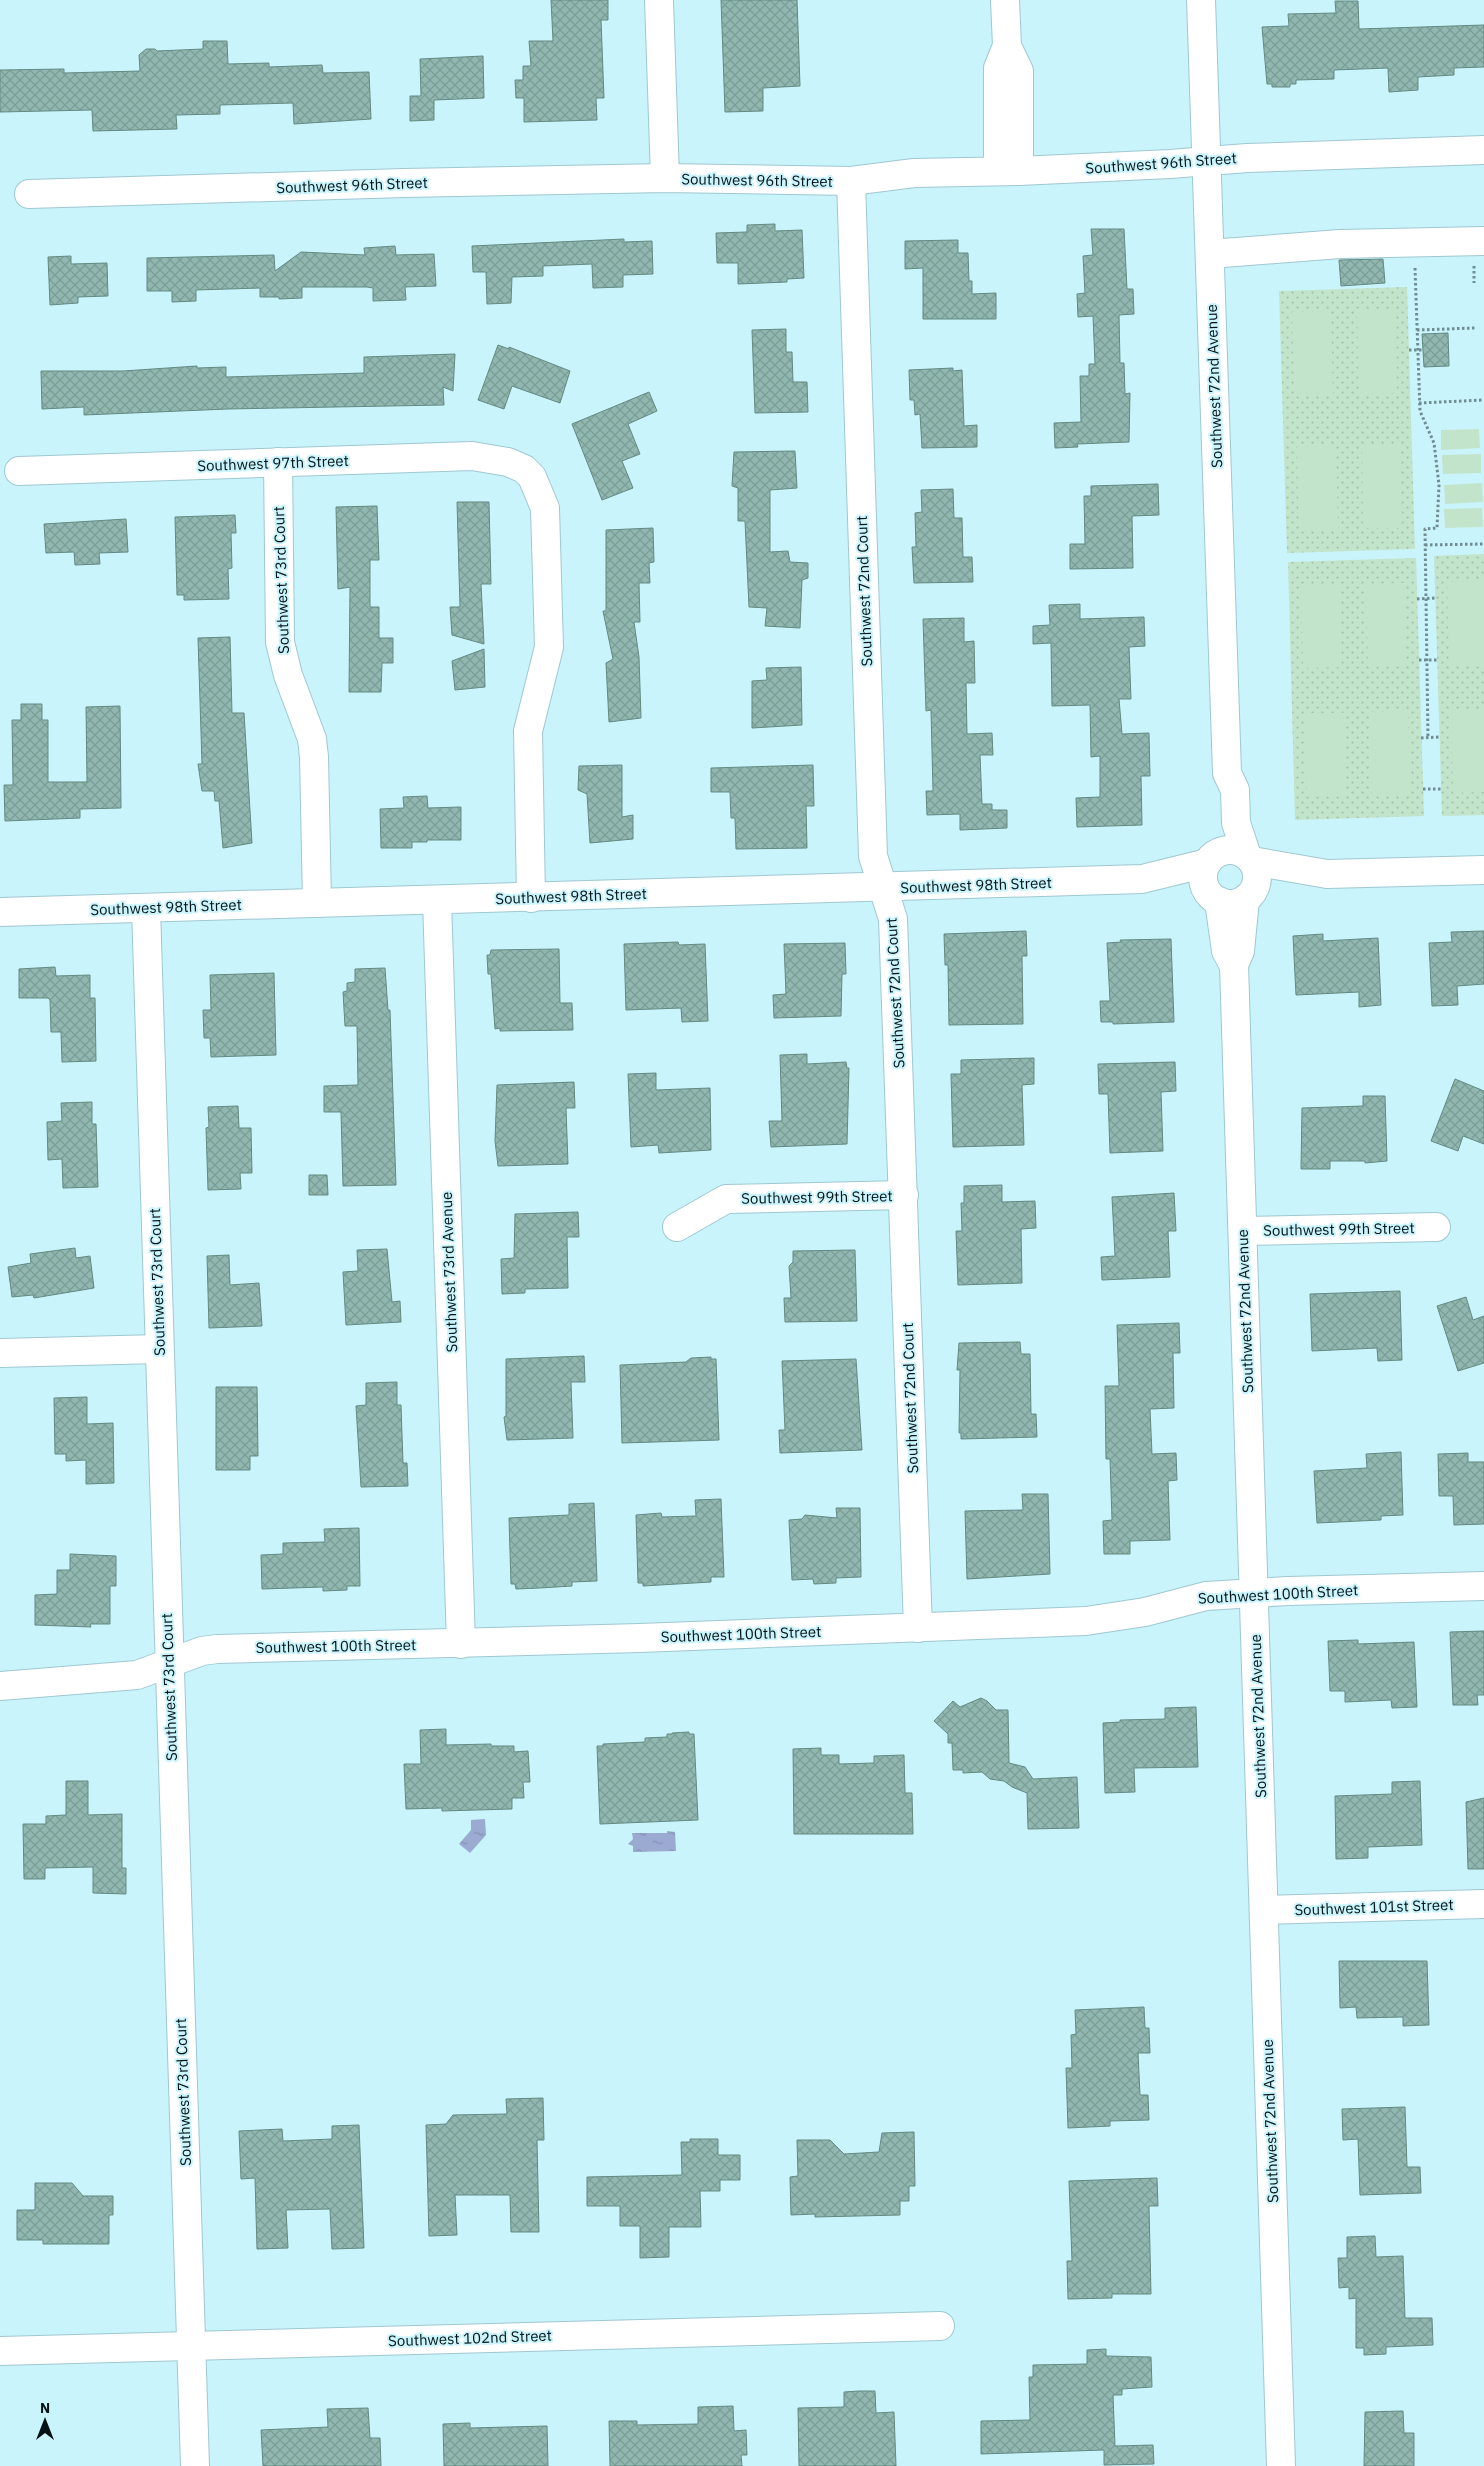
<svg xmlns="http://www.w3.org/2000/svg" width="1484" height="2466" font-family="'IBM Plex Sans',sans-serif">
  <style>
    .green { fill: url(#green-dots) }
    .pitch { fill: #c2e4ca }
    .water { fill: url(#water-ripples) }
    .building { fill: url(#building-cross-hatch); stroke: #628982 }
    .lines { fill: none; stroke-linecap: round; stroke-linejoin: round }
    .minor-casing { stroke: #9fc8d0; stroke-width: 30 }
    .path { stroke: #6f8c92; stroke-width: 3; stroke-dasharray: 2.5 2.5; stroke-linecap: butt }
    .minor { stroke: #fff; stroke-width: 28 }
    .labels { text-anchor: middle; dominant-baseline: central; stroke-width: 4; stroke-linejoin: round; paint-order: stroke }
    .street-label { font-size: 15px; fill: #041215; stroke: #caf4fc }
  </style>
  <defs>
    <pattern id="green-dots" width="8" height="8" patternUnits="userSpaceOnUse" patternTransform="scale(1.25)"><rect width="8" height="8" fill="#c2e4ca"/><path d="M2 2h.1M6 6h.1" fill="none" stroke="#a5c3ad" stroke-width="1.8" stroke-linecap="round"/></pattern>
    <pattern id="water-ripples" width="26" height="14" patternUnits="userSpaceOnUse" patternTransform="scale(1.25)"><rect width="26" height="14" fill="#9baad0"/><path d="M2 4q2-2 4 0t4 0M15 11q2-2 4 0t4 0" fill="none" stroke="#8491b2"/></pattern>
    <pattern id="building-cross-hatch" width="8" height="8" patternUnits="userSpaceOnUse" patternTransform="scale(1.25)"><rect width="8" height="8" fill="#90b8b0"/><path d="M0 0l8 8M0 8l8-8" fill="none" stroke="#7b9d96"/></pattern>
  </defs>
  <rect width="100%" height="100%" fill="#caf4fc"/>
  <g class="green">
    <polygon points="1407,287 1415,549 1287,553 1279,291"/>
    <polygon points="1484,554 1484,815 1442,816 1434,556"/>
    <polygon points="1416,558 1424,816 1295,820 1288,562"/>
  </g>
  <g class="pitch">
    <polygon points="1396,309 1397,393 1359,394 1357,310"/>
    <polygon points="1331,311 1333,395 1294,395 1292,312"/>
    <polygon points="1479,429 1480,448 1441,450 1441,430"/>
    <polygon points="1400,444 1402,528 1363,528 1362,445"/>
    <polygon points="1336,446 1338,529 1299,530 1297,447"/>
    <polygon points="1481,454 1481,473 1443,474 1442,455"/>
    <polygon points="1482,483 1483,502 1445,504 1444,485"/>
    <polygon points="1482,508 1483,527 1445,528 1444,509"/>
    <polygon points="1484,581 1484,665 1449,665 1447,582"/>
    <polygon points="1404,583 1406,666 1368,667 1366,584"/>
    <polygon points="1340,584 1342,667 1303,668 1301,585"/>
    <polygon points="1451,709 1484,709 1484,792 1453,793"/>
    <polygon points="1408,711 1410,794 1372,795 1370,712"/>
    <polygon points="1305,713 1344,713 1346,796 1307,797"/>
  </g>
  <g class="water">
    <polygon points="485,1819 486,1835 470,1853 459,1844 471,1830 471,1820"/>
    <polygon points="667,1831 675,1832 676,1851 633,1852 633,1846 628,1844 633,1839 632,1833 667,1833"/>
  </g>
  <g class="building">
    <polygon points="551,0 608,0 608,20 601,20 604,98 596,98 597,120 524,122 524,98 516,98 515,80 523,80 523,66 531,66 529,41 553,41"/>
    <polygon points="721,0 797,0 800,86 763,88 763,111 725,112"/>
    <polygon points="1335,1 1358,1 1359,29 1484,25 1484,67 1454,68 1454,75 1418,77 1418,90 1389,92 1388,68 1334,70 1334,79 1296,80 1296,84 1290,84 1290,87 1272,87 1272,84 1267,84 1262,27 1289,26 1288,14 1336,13"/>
    <polygon points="203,41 227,41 228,64 269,63 269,67 322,65 323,73 369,72 371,119 294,124 293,103 220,105 220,114 176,115 177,129 93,131 92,110 0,112 0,70 64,69 64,73 140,71 139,55 146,49 155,49 157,51 203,49"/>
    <polygon points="483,56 484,98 434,100 434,120 410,121 410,96 421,96 420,59"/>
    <polygon points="775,224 775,231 802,230 804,278 787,279 787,282 738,284 738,263 717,263 716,233 747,232 747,225"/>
    <polygon points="1091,229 1124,229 1127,289 1133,289 1134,314 1119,315 1120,363 1124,363 1125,394 1130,393 1129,442 1077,444 1078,447 1055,448 1054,423 1081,422 1080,376 1089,376 1089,364 1095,364 1093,316 1078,317 1077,294 1085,293 1083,256 1093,255"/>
    <polygon points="624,239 624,242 652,241 653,274 623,275 623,287 593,288 592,264 543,266 543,276 512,277 511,303 487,304 486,272 473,272 472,246"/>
    <polygon points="958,240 958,253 968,253 969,281 972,281 972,294 996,293 996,319 923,319 923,268 905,269 905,241"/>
    <polygon points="395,246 396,255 434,254 436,286 405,287 406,300 373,301 373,288 367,287 302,287 302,298 279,299 279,297 260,297 260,288 196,290 196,301 172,302 172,291 147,291 147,258 274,255 275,271 301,252 365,255 364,248"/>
    <polygon points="71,256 71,264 107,263 108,296 78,297 78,303 50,305 48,257"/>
    <polygon points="1383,259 1385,283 1341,286 1339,260"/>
    <polygon points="786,329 786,352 792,352 793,382 807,382 808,412 755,413 752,330"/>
    <polygon points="1448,333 1449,366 1424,367 1422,334"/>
    <polygon points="498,345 509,349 509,347 570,371 560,403 512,386 504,409 478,400"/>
    <polygon points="455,354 453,391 443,387 444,405 228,409 84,415 84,407 42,409 41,371 123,371 197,366 197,368 226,367 226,377 364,373 364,357"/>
    <polygon points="953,368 953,371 962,370 964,426 977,425 977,447 922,448 920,414 915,415 914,400 910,400 909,370"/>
    <polygon points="649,392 657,411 628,424 640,454 622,461 633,488 602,500 572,424"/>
    <polygon points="795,451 797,488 770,490 770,552 788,551 790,562 808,563 808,578 802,580 800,628 765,626 767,608 749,607 745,521 738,521 738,488 732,486 734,452"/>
    <polygon points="1158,484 1159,515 1132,516 1133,568 1070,569 1070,544 1085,544 1084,496 1091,496 1091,486"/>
    <polygon points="953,489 954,518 962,518 963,557 972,557 973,582 914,583 912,547 916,547 915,513 922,512 921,490"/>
    <polygon points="457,502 489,502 491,584 481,584 484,644 452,635 450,607 460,607"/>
    <polygon points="377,506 379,560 370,560 370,607 379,607 379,638 393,638 393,663 382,663 381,692 349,692 350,587 338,589 336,507"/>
    <polygon points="235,515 236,533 231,533 232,568 228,569 229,599 184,600 184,595 177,595 175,517"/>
    <polygon points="126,519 128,552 99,553 100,564 75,565 74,552 46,553 44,524"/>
    <polygon points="653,528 654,562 649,563 650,583 639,583 640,622 634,622 639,657 641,718 609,722 606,663 613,659 603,611 606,611 606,530"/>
    <polygon points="1080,604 1080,619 1144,617 1145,646 1129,647 1131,699 1119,699 1122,734 1149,733 1150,776 1141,776 1142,825 1077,827 1076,798 1100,797 1100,756 1091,757 1090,705 1052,706 1051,643 1033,644 1033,626 1050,625 1049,605"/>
    <polygon points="964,618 964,642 974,641 975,683 966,683 967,734 992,733 993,755 980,755 982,804 992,804 992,810 1007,810 1007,828 960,830 960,814 927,815 926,791 933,791 931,710 926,711 923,619"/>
    <polygon points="230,637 232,713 244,713 252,843 223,848 219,801 215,801 214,791 202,791 198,764 202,764 198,638"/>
    <polygon points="484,649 485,687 455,690 452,661"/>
    <polygon points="801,667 802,725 752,728 752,681 767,680 766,668"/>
    <polygon points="21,704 42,704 42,720 48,720 48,782 87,782 86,707 120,706 121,808 80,809 80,818 5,821 4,785 13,785 12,720 21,720"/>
    <polygon points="622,765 622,817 633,815 633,839 590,843 587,794 578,790 579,766"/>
    <polygon points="813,765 814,806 806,806 807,848 736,849 735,818 731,818 730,792 711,792 711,768"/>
    <polygon points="427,796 428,808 461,807 461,840 427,840 427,842 412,842 412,848 381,848 380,809 404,808 403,797"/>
    <polygon points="1026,931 1027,956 1022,956 1023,1024 949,1025 948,965 945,965 944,934"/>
    <polygon points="1484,931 1484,984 1457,986 1458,1005 1432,1006 1429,943 1452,942 1451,932"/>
    <polygon points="1323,934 1323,941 1378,938 1381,1005 1359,1007 1359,992 1296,995 1293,936"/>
    <polygon points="1171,939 1174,1022 1113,1024 1113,1022 1101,1022 1100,1001 1110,1001 1107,943 1121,942 1120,940"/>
    <polygon points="678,942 679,945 705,944 708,1021 682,1022 681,1008 626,1010 624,944"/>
    <polygon points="845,943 846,974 842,974 841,1016 774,1018 773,995 786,994 784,944"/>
    <polygon points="559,949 560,1003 572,1003 573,1030 500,1031 500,1028 495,1029 491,974 488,974 487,955 490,955 491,950"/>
    <polygon points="55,967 56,976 90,975 90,998 95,998 96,1061 62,1062 61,1032 51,1032 50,1000 48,998 19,998 19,969"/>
    <polygon points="385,968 388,1010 390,1010 396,1185 343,1186 341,1112 324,1112 324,1086 358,1085 357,1026 345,1026 343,992 347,991 347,983 355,982 355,969"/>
    <polygon points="274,973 276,1055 211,1057 210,1038 204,1038 203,1010 211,1010 210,975"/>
    <polygon points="807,1054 807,1064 846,1062 847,1068 849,1068 847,1144 771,1147 769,1121 782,1121 780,1055"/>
    <polygon points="1034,1058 1034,1084 1022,1085 1024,1145 953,1147 951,1074 961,1074 961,1060"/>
    <polygon points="1175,1062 1176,1091 1161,1092 1163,1151 1110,1153 1108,1094 1099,1094 1098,1064"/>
    <polygon points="656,1073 656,1090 710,1088 711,1150 659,1153 658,1145 631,1147 628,1074"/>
    <polygon points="1455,1079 1484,1091 1484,1144 1463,1136 1458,1151 1431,1141"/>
    <polygon points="574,1082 575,1108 566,1108 568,1164 498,1166 495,1141 497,1085"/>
    <polygon points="1363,1096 1385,1096 1387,1161 1365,1163 1365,1161 1330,1161 1330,1169 1301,1169 1302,1108 1363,1106"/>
    <polygon points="92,1102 92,1124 96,1124 98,1187 63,1188 62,1159 48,1160 47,1122 62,1121 61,1103"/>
    <polygon points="238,1106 239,1128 251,1128 252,1173 240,1173 241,1189 208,1190 206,1128 209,1127 208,1107"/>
    <polygon points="309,1175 327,1175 328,1195 309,1195"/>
    <polygon points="1002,1185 1002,1202 1035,1201 1036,1228 1021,1229 1022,1283 958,1285 956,1231 962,1231 961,1203 964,1203 964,1186"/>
    <polygon points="1174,1193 1176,1231 1168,1231 1170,1277 1102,1280 1101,1257 1115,1256 1112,1197"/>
    <polygon points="578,1212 579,1237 567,1237 568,1288 525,1289 525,1293 502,1294 501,1259 514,1258 515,1214"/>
    <polygon points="75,1248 76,1258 90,1256 94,1288 34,1298 33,1295 12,1297 8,1267 31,1263 30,1254"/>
    <polygon points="387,1249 392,1302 400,1301 401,1322 346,1325 343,1272 358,1271 357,1250"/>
    <polygon points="855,1250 857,1321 785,1322 784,1298 791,1298 789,1266 793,1262 793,1251"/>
    <polygon points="229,1255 230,1285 259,1283 262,1326 209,1328 207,1256"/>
    <polygon points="1400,1291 1402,1360 1378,1361 1377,1348 1312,1351 1310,1294"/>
    <polygon points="1466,1297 1473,1320 1484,1316 1484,1363 1458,1371 1437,1306"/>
    <polygon points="1179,1323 1180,1353 1173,1353 1174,1408 1150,1409 1152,1454 1176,1453 1177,1480 1168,1481 1170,1540 1130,1541 1130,1554 1104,1554 1103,1521 1112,1520 1110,1459 1106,1459 1105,1386 1119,1386 1117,1325"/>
    <polygon points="1020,1342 1021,1354 1030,1354 1031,1414 1036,1414 1037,1437 961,1439 961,1433 959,1433 960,1370 957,1370 959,1343"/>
    <polygon points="584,1356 585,1382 571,1382 573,1438 507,1440 504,1417 506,1416 506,1359"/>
    <polygon points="711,1357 711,1359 716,1359 719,1440 622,1443 620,1365 686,1362 691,1358"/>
    <polygon points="856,1359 862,1450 780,1453 779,1430 785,1430 782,1361"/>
    <polygon points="397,1382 397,1405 401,1405 403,1463 407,1463 408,1486 361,1487 356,1406 366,1405 366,1383"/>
    <polygon points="216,1387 257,1387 258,1456 250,1456 250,1470 216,1470"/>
    <polygon points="87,1397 87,1424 113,1423 114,1483 86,1484 86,1460 66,1461 66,1454 55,1454 54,1398"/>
    <polygon points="1401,1452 1403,1515 1381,1516 1381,1520 1317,1523 1314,1471 1367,1468 1366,1454"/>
    <polygon points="1468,1453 1468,1462 1484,1462 1484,1524 1454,1525 1453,1496 1439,1496 1438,1454"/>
    <polygon points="1022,1494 1048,1494 1050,1574 967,1579 965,1511 1023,1510"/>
    <polygon points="721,1499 724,1577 711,1577 711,1582 643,1586 643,1583 638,1583 636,1515 661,1513 662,1517 696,1516 695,1500"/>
    <polygon points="594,1503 597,1581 572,1582 572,1586 540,1588 516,1589 515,1584 511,1584 509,1518 569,1515 569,1504"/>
    <polygon points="836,1508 860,1508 861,1577 836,1578 836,1583 814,1584 813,1579 792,1580 789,1520 802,1519 805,1515 837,1518"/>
    <polygon points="359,1528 360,1586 347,1586 347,1590 323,1591 323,1587 262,1589 261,1555 283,1554 283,1543 325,1542 324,1529"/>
    <polygon points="70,1554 116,1556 116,1586 110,1586 110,1624 90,1624 91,1627 35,1625 35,1595 57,1594 57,1570 70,1570"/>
    <polygon points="1484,1631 1484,1695 1477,1695 1478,1705 1453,1705 1450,1632"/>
    <polygon points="1358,1640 1358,1644 1414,1642 1417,1707 1392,1708 1391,1700 1345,1702 1345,1691 1330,1691 1328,1641"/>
    <polygon points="981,1698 987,1701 996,1710 1008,1710 1009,1763 1025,1767 1033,1779 1077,1777 1079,1828 1028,1829 1027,1793 1012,1787 1004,1781 990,1779 982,1772 963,1773 963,1770 953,1770 952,1743 948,1743 948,1734 934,1721 953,1701 960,1707"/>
    <polygon points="1196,1707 1198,1767 1134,1768 1135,1792 1105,1793 1103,1723 1120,1722 1120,1720 1165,1719 1165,1708"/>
    <polygon points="446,1729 446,1745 491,1744 491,1746 514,1746 514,1752 528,1751 530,1782 523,1782 524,1798 512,1798 512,1809 442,1811 442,1808 406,1809 404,1764 421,1764 420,1730"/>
    <polygon points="689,1732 689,1734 694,1734 698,1820 600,1824 597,1746 603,1746 603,1744 645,1742 645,1738 667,1737 667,1734 672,1734 672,1733"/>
    <polygon points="821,1748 821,1755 839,1755 839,1764 874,1763 874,1756 904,1755 905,1793 912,1793 913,1834 794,1834 793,1749"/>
    <polygon points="66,1781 88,1781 88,1815 122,1814 122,1868 126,1868 126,1894 93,1893 93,1867 45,1868 45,1879 24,1879 23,1824 46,1824 46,1816 66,1815"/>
    <polygon points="1420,1781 1422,1845 1368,1847 1368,1858 1336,1859 1335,1796 1392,1794 1392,1782"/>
    <polygon points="1484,1798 1484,1869 1468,1869 1466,1802"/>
    <polygon points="1339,1961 1427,1961 1429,2025 1403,2026 1403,2017 1357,2018 1356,2007 1340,2008"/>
    <polygon points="1144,2007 1145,2028 1149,2028 1150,2053 1138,2053 1140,2095 1148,2095 1149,2120 1110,2121 1110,2126 1068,2128 1066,2068 1072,2068 1071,2035 1076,2034 1075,2010"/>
    <polygon points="543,2098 544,2140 537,2140 539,2232 511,2232 510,2195 455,2195 457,2235 429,2236 426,2125 446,2124 453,2115 507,2114 506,2099"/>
    <polygon points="1405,2107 1407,2167 1420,2167 1421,2193 1360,2195 1358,2139 1343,2140 1342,2109"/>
    <polygon points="359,2125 364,2248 332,2249 330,2209 286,2210 288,2248 257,2249 255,2178 241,2179 239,2131 282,2129 283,2141 332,2139 332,2126"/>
    <polygon points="914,2132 915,2186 909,2186 909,2201 900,2201 900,2215 815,2217 815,2214 791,2215 790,2177 798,2176 797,2140 830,2140 844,2154 879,2152 882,2133"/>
    <polygon points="690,2139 718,2139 718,2155 740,2155 740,2180 720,2180 720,2191 700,2191 701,2227 669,2227 669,2257 640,2258 640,2226 620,2226 620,2206 587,2206 587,2177 682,2175 681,2142 690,2142"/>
    <polygon points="1157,2178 1158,2206 1149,2206 1151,2294 1112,2294 1112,2298 1068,2299 1067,2261 1072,2261 1069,2181"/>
    <polygon points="35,2183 72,2183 83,2196 113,2196 113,2215 109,2215 109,2244 43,2244 43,2240 17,2240 17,2210 35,2210"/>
    <polygon points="1375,2236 1376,2257 1403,2256 1405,2318 1432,2318 1433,2345 1386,2347 1386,2354 1364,2355 1364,2348 1356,2348 1356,2298 1349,2299 1349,2287 1339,2288 1338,2258 1347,2258 1347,2237"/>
    <polygon points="1106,2349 1106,2356 1151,2357 1152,2387 1122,2389 1122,2395 1113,2395 1115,2446 1153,2445 1154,2464 1104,2465 1104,2450 981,2454 981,2421 1030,2420 1029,2377 1033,2377 1033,2365 1087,2364 1087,2350"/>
    <polygon points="859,2391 875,2391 876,2413 894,2412 896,2466 799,2466 798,2408 844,2407 844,2392"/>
    <polygon points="733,2406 734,2431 746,2430 747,2455 741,2455 742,2466 610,2466 609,2421 637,2421 637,2425 698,2424 698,2407"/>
    <polygon points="368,2408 370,2438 380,2438 381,2466 263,2466 261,2430 328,2427 327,2409"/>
    <polygon points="1403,2411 1404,2433 1414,2433 1414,2466 1364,2466 1365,2412"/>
    <polygon points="470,2423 470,2428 547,2426 548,2466 444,2466 443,2424"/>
  </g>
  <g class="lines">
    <g class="minor-casing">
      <g id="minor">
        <polyline points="659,0 665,178"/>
        <polyline points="1201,0 1227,773 1235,790 1236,823 1247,856"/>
        <polyline points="1007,46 1019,71 1019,171"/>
        <polyline points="998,171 998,68 1007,46 1005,0"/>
        <polyline points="851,181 873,856 893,919 918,1628"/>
        <polyline points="29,194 404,183 665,178 851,181 914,173 1019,171 1170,164 1247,158 1484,150"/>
        <polyline points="1210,254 1340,244 1484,241"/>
        <polyline points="278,462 280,642 288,675 312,739 314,757 317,903"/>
        <polyline points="19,471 472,456 508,462 524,469 532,477 545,508 549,647 528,731 531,898"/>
        <circle cx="1230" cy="877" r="27"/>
        <polyline points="1252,861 1327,874 1484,870"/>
        <polyline points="1245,899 1240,951 1234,965 1281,2466"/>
        <polyline points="437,900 461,1644"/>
        <polyline points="1219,901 1226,951 1233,964"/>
        <polyline points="146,908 195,2466"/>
        <polyline points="0,912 1142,879 1207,863"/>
        <polyline points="677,1227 726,1199 904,1195"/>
        <polyline points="1243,1231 1436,1227"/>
        <polyline points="0,1353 159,1349"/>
        <polyline points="0,1686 137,1675 202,1651 217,1649 640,1638 1086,1621 1145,1612 1206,1596 1288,1591 1484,1586"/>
        <polyline points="1264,1910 1484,1904"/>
        <polyline points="0,2351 940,2326"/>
      </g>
    </g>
    <g class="path">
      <polyline points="1474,266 1474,283"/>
      <polyline points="1415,268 1420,411 1434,443 1439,485 1437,528 1425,529 1428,738"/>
      <polyline points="1417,330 1475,328"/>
      <polyline points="1409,350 1423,350"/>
      <polyline points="1419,403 1484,400"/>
      <polyline points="1425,545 1484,544"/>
      <polyline points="1417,599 1436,598"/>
      <polyline points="1419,660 1437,660"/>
      <polyline points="1421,738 1440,737"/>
      <polyline points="1423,789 1442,789"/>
    </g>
    <use href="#minor" class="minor"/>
  </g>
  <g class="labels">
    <g class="street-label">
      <text transform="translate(1161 163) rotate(-4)">Southwest 96th Street</text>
      <text transform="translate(757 180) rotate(1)">Southwest 96th Street</text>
      <text transform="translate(352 185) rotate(-2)">Southwest 96th Street</text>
      <text transform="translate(1214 386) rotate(-92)">Southwest 72nd Avenue</text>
      <text transform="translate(273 463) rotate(-2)">Southwest 97th Street</text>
      <text transform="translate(281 580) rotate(-92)">Southwest 73rd Court</text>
      <text transform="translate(864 591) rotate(-92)">Southwest 72nd Court</text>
      <text transform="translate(976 885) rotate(-2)">Southwest 98th Street</text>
      <text transform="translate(571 896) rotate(-2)">Southwest 98th Street</text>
      <text transform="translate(166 907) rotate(-2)">Southwest 98th Street</text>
      <text transform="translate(895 993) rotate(-93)">Southwest 72nd Court</text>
      <text transform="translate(817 1197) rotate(-1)">Southwest 99th Street</text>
      <text transform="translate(1339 1229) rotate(-1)">Southwest 99th Street</text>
      <text transform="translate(449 1272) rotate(-92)">Southwest 73rd Avenue</text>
      <text transform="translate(157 1282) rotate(-92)">Southwest 73rd Court</text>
      <text transform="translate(1245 1311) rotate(-92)">Southwest 72nd Avenue</text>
      <text transform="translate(910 1398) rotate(-92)">Southwest 72nd Court</text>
      <text transform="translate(1278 1594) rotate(-3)">Southwest 100th Street</text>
      <text transform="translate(741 1634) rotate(-2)">Southwest 100th Street</text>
      <text transform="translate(336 1646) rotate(-1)">Southwest 100th Street</text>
      <text transform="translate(169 1687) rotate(-92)">Southwest 73rd Court</text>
      <text transform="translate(1258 1716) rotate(-92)">Southwest 72nd Avenue</text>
      <text transform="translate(1374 1907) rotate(-2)">Southwest 101st Street</text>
      <text transform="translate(183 2092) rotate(-92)">Southwest 73rd Court</text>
      <text transform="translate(1270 2121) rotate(-92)">Southwest 72nd Avenue</text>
      <text transform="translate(470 2338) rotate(-2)">Southwest 102nd Street</text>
    </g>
  </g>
  <g transform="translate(45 2421)" stroke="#caf4fc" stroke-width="4" paint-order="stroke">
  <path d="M0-4L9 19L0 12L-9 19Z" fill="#041215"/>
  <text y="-8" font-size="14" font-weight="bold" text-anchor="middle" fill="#041215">N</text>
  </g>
</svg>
